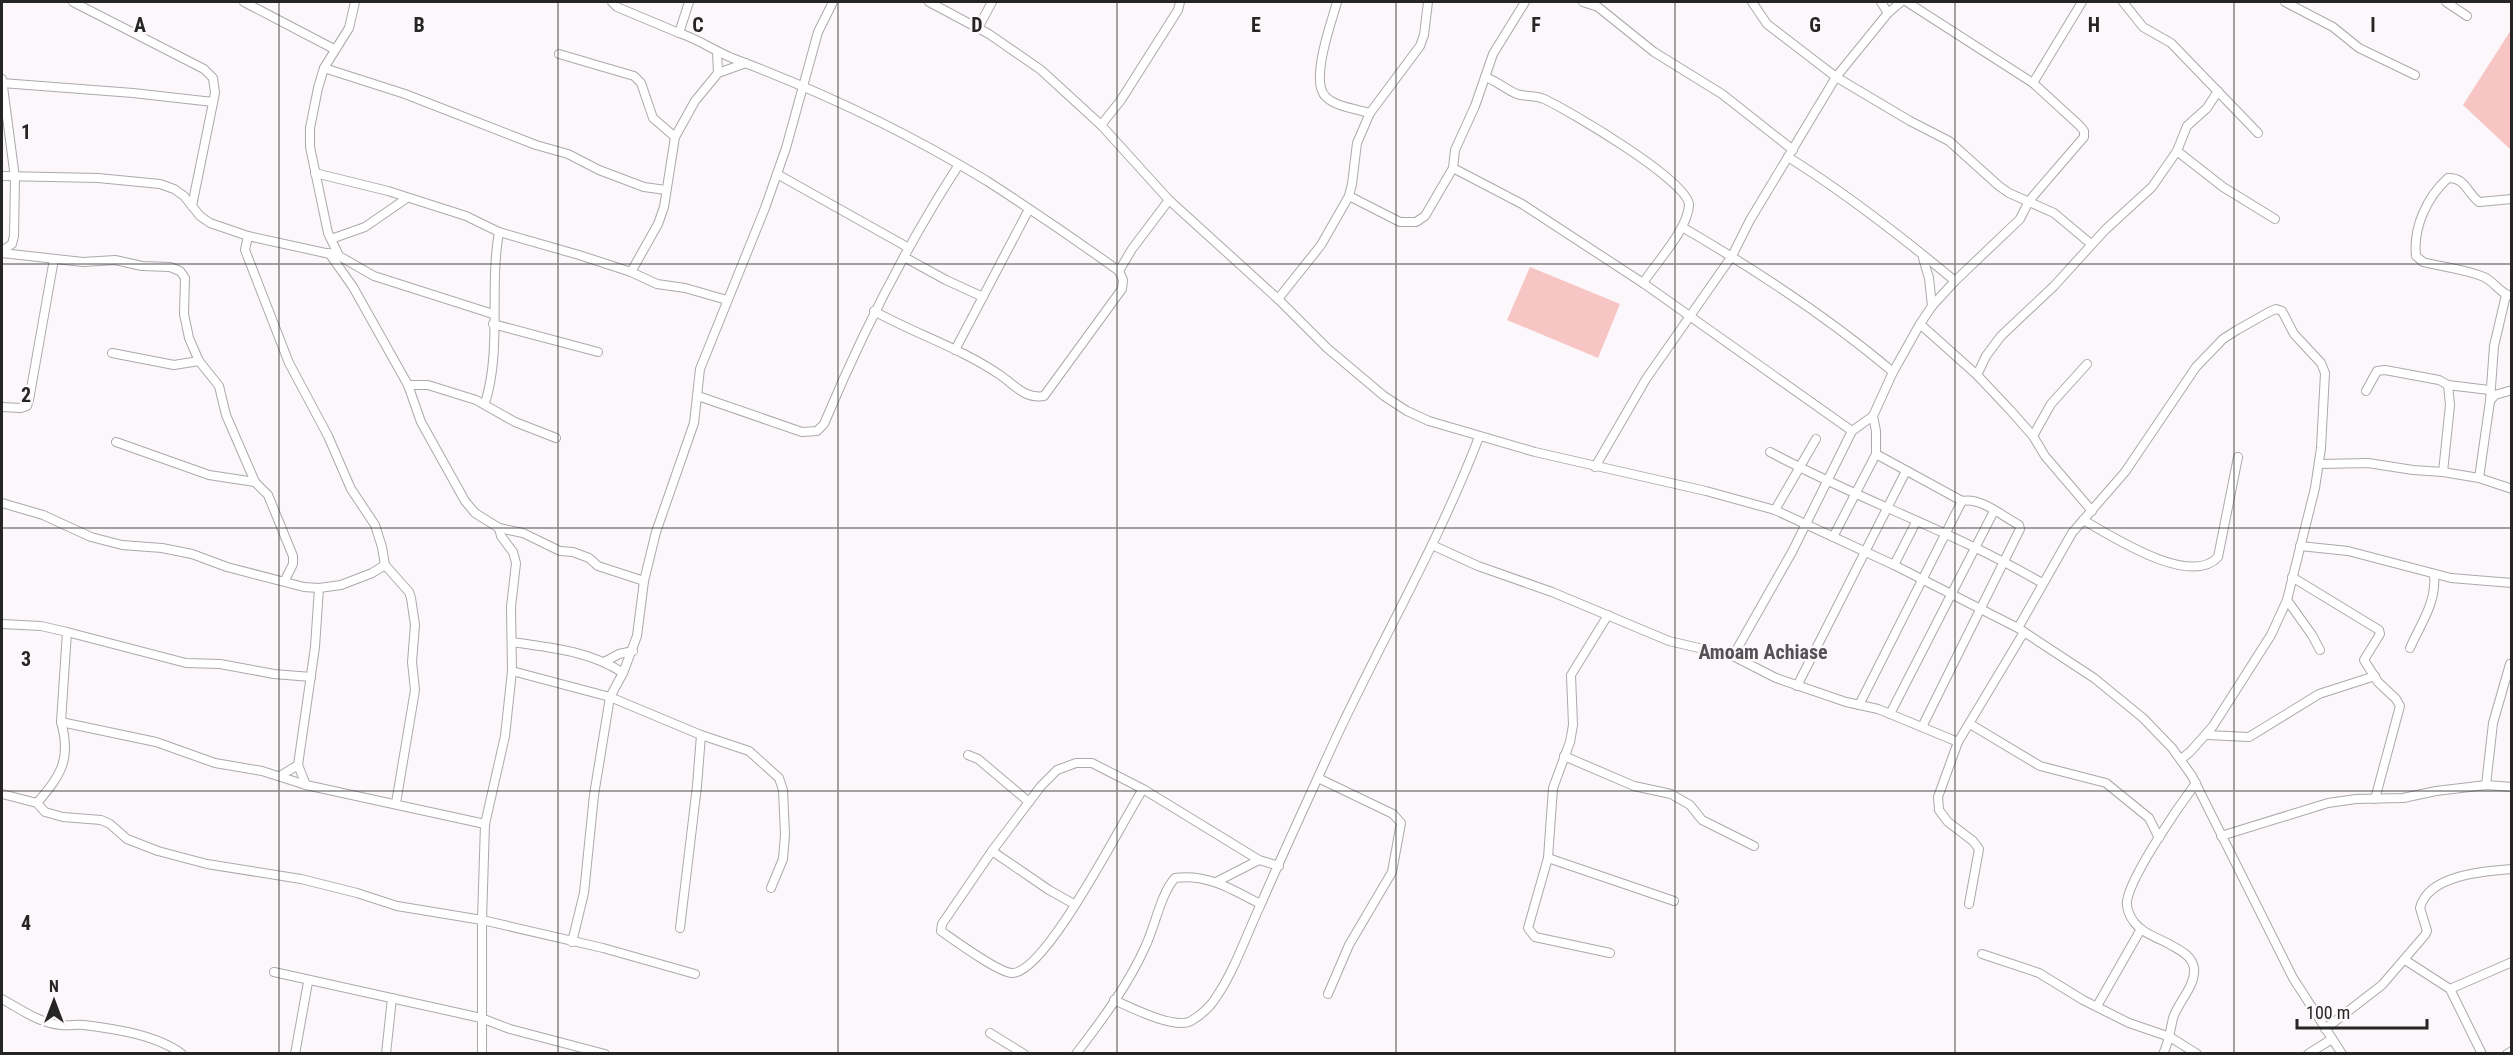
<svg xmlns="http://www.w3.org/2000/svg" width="2513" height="1055" font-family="'Roboto Condensed',sans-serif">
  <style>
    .green { fill: #f8c5c5 }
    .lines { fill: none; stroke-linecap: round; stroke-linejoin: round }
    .street-casing { stroke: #aca9ac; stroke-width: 10 }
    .street { stroke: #fff; stroke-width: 8 }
    .grid { fill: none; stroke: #262526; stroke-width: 1.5; stroke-opacity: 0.55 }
    .labels { text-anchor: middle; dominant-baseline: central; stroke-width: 5; stroke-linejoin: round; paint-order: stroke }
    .quarter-label { font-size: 20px; font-weight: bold; fill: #545254; stroke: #fbf7fa }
    .grid-label { font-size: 20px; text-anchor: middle; font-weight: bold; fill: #262526; stroke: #fbf7fa; stroke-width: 5; stroke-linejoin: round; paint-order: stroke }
  </style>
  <rect width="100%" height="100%" fill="#fbf7fa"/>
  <g class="green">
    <polygon points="2511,30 2511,150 2463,105"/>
    <polygon points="1530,267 1620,304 1598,358 1507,320"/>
  </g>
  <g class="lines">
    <g class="street-casing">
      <g id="street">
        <polyline points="73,2 204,69 213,78 215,93 192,206"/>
        <polyline points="244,2 334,49"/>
        <polyline points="612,2 617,7 679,33"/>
        <path d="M 689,2 L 679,33 C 698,39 713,50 732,58 C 820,91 907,132 987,181 C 1032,210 1076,240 1119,271 L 1132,249 L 1169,200"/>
        <polyline points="929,2 989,34 1041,70 1101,125 1169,200 1278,299 1327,348 1384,396 1407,411 1429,421 1535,452 1706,491 1775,510 1894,565 2018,628 2094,678 2143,718 2172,748 2192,776 2293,978 2342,1054"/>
        <path d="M 1337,2 C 1332,21 1309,82 1326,97 C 1336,107 1357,109 1370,113"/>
        <polyline points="1583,2 1598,7 1654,52 1722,94 1793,150"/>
        <polyline points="1752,2 1767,24 1836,77 1910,121 1949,141 1999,186 2009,193 2054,213 2091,244"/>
        <polyline points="1881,2 1888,13"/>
        <polyline points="2123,2 2143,27 2171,43 2258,133"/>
        <polyline points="2285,2 2333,27 2359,48 2415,75"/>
        <polyline points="2446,2 2467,16"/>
        <polyline points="978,28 992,2"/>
        <polyline points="717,52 718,73"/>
        <polyline points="559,54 634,76 641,83 653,118 675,137"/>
        <polyline points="324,68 405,94 536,145 568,154 599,170 644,187 666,190"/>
        <path d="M 1485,77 C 1497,81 1505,89 1517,94 C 1525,97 1535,95 1544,99 C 1568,110 1689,181 1689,205 C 1688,229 1656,263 1643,283"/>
        <polyline points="2,79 15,178 14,236 12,244 2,251"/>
        <polyline points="2,83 133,93 213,102"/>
        <polyline points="2033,83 2082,2"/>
        <polyline points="1101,125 1121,100 1178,10 1180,2"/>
        <polyline points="2177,151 2223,187 2275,219"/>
        <path d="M 1788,157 C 1847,194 1902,237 1955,281"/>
        <polyline points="1453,168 1522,204 1643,283 1852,431"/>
        <polyline points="315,173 388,191 466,216 499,232 579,255 631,272 657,284 685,288 727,300"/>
        <polyline points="777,174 909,248"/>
        <polyline points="2,176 98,178 160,184 174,189 184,196 200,216 210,223 248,236 339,256 374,276 493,314"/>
        <polyline points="1349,196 1400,222 1416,222 1425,216 1453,168 1455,150 1475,106 1493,54 1525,2"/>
        <path d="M 2512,199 L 2479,202 C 2467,193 2465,177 2448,178 C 2427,197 2413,227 2416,256 L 2423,262 C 2442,267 2465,269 2484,277 C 2495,282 2500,294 2512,296"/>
        <path d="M 1682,227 C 1756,270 1828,317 1893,372"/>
        <polyline points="248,236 245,250 289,363 328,436 351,489 375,525 382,547 385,565 409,592 411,598 415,625 412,662 415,690 396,803"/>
        <polyline points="331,239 365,227 407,198"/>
        <polyline points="2,253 83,262 115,260 142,266 170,267 180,271 185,278 184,314 189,338 199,361 219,386 226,415 255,482 268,495 293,556 293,564 285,580"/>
        <polyline points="329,253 353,287 408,385 421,422 465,501 475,513 499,528 501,536 513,552 516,563 511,607 512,671 505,736 485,824 482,920 603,948 695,974"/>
        <polyline points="339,256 328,233 310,147 310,128 318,88 324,68 349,28 355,2"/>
        <polyline points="904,257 946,280 983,297"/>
        <polyline points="1923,258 1929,278 1932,306"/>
        <polyline points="631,272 658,224 664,207 675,137 695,101 718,73 746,63"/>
        <polyline points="1278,299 1321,245 1349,196 1352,184 1357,143 1370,113 1420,46 1424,35 1428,2"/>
        <path d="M 874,311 C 915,334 961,348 1000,375 C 1015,385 1024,399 1044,396 L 1122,289 L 1123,280 L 1119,271"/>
        <polyline points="493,324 598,352"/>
        <polyline points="1920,324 1977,375 2011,411 2033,436 2045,456 2092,511"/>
        <polyline points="955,350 1029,209"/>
        <polyline points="112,353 174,365 199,361"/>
        <polyline points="1977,375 1986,356 2001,336 2054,286 2105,230 2152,187 2177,151 2187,126 2207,108 2218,91"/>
        <polyline points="408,385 428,385 476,400 515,422 556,438"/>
        <polyline points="2366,391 2377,371 2385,370 2439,380 2448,385 2489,390"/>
        <path d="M 698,396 L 802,432 L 817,431 L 824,424 C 862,333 905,248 958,166"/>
        <polyline points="2490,401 2495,395 2512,390"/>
        <path d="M 485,403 C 502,350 489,288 499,232"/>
        <polyline points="2,407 21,408 27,406 29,400 54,259"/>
        <path d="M 1873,416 L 1876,431 L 1876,454 L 1962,501 C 1981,497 2002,516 2019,525 L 2020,529 L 1922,727"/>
        <polyline points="2033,436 2051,404 2087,364"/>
        <polyline points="116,442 209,475 255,482"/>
        <path d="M 1770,452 C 1859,500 1955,532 2042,583"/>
        <polyline points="2319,464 2368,463 2413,470 2443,472 2479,478 2512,489"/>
        <polyline points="1595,467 1646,379 1732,256 1750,220 1836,77 1888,13 1901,2"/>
        <polyline points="2443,472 2450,405 2448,385"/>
        <polyline points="2479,478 2490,401 2494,346 2506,295"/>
        <polyline points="2,503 43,515 91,537 122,545 162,548 192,554 227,567 304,587 319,588 341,585 372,573 385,565"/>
        <polyline points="1775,510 1816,439"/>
        <path d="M 2083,520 C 2110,535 2190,588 2218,557 L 2238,457"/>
        <polyline points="499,528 523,533 560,551 573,552 589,558 598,566 644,581 656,532 694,423 700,369 765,208 786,148 818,32 833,2"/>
        <polyline points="1833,537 1876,454"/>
        <polyline points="1432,545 1478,566 1552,592 1669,641 1733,656 1776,678 1846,702 1878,709 1958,742"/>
        <polyline points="2300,546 2348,551 2451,578 2512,583"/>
        <polyline points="1894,565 1916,522"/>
        <polyline points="2292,577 2379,630 2380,634 2364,660 2378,682 2396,699 2400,706 2375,799"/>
        <polyline points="2287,600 2312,635 2320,650"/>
        <polyline points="1608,615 1571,675 1573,725 1570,742 1553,788 1548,858 1528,928 1535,937 1610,953"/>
        <path d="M 2,624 L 41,626 L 67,632 L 61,722 C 72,760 60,776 37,803"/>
        <polyline points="2018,628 2072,533 2125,472 2196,367 2223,339 2237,330 2269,312 2276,309 2282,311 2294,334 2321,363 2325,373 2321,448 2315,488 2287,600 2271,635 2213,726 2190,752 2181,759"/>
        <polyline points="67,632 186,663 220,664 274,674 311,677"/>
        <path d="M 512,642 C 551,648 591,651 623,673"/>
        <path d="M 2410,648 C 2421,623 2437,602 2434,574"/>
        <polyline points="1733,656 1792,552 1852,431 1873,416 1893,372 1920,324 1932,306 1955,281 2020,219 2029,201 2084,137 2084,131 2080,126 2033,83 1907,2"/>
        <polyline points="606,661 619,654 633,651"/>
        <polyline points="512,671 610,697 701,735 697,786 680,928"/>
        <polyline points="1797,686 1906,471"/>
        <polyline points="1859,705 1962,501"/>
        <polyline points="1890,714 1994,511"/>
        <polyline points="61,722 156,742 215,763 262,771 306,785 485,824"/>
        <polyline points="1970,724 2040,766 2106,783 2149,818 2159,838"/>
        <polyline points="701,735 749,751 779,778 783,790 785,835 783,859 771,888"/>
        <polyline points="2207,735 2249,737 2319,694 2375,676"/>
        <polyline points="968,755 978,759 1029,802"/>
        <polyline points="1564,756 1634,786 1671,794 1690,805 1702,820 1754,846"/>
        <polyline points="298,765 306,785"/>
        <polyline points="280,776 298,765 315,647 319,588"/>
        <polyline points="1318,778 1393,814 1401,823 1392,872 1349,945 1328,994"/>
        <polyline points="2486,785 2493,723 2510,664"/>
        <path d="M 1143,789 C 1123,820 1046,974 1012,973 C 999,973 954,940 941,931 L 942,924 L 992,851 L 1041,786 L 1057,770 L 1076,763 L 1092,763 L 1143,789 L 1259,860 L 1279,866"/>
        <polyline points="2,794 37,803 45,812 63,817 101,820 110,824 127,839 158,851 207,864 301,879 357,893 397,906 482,920 482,1054"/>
        <polyline points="2221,836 2328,803 2356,799 2403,798 2436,791 2486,785 2512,787"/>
        <polyline points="992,851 1049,890 1074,904"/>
        <polyline points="1548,858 1674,901"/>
        <polyline points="1216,882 1259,860"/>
        <polyline points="1969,904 1979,849 1973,841 1948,822 1939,810 1938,797 1958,742 2024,632"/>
        <polyline points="572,942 584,893 594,795 610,697 623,673 637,636 644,581"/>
        <polyline points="1982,954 2039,973 2083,1000 2129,1023 2170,1037 2197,1054"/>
        <polyline points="2405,960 2450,989 2482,1054"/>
        <polyline points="274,972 481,1018 510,1029 605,1054"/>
        <polyline points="2450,989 2512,962"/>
        <path d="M 2,999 C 20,1009 39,1023 61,1025 C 69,1026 77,1024 84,1025 C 116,1029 157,1035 182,1054"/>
        <path d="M 1114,1000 C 1130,1007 1175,1030 1191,1021 C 1201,1015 1211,1006 1217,996 C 1235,969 1246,936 1260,906 C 1284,851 1310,795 1335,740 C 1382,639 1439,542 1479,437"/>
        <polyline points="2097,1006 2141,929"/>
        <path d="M 2325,1029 L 2382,985 L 2425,935 L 2427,931 L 2420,908 C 2428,875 2484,871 2512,869"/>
        <polyline points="990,1033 1024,1054"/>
        <polyline points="295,1054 308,982"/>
        <polyline points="386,1054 392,998"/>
        <path d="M 1076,1054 C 1102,1020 1129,984 1146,945 C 1155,926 1161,893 1175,878 C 1206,873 1234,890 1260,904"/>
        <path d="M 2163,1054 C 2169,1042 2170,1031 2173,1018 C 2178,1002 2196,986 2194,968 C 2192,955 2179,950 2169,944 C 2158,938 2142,933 2134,922 C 2130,917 2126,908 2127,901 C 2131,875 2179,806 2196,783"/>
        <polyline points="2308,1054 2332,1039"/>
        <polyline points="2507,1054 2512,1051"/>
      </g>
    </g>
    <use href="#street" class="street"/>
  </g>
  <path class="grid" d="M 279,2 L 279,1054M 558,2 L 558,1054M 838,2 L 838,1054M 1117,2 L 1117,1054M 1396,2 L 1396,1054M 1675,2 L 1675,1054M 1955,2 L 1955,1054M 2234,2 L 2234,1054M 2,264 L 2512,264M 2,528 L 2512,528M 2,791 L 2512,791"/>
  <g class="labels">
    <g class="quarter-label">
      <text x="1763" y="652">Amoam Achiase</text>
    </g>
  </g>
  <g class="grid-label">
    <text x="140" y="32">A</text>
    <text x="419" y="32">B</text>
    <text x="698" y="32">C</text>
    <text x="977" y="32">D</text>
    <text x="1256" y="32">E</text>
    <text x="1536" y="32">F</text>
    <text x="1815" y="32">G</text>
    <text x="2094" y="32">H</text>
    <text x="2373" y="32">I</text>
    <text x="26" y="139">1</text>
    <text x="26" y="402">2</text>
    <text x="26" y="666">3</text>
    <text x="26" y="930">4</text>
  </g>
  <rect width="2513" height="1055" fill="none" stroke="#262526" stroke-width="6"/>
  <g transform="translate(54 1001)" stroke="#fbf7fa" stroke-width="4.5" paint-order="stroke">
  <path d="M0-4.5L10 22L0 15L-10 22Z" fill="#262526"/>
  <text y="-9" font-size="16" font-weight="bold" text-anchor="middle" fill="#262526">N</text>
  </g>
  <path d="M2297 1019v9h130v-9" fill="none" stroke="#262526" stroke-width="3"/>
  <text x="2306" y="1019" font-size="18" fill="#262526" stroke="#fbf7fa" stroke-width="4.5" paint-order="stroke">100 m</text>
</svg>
